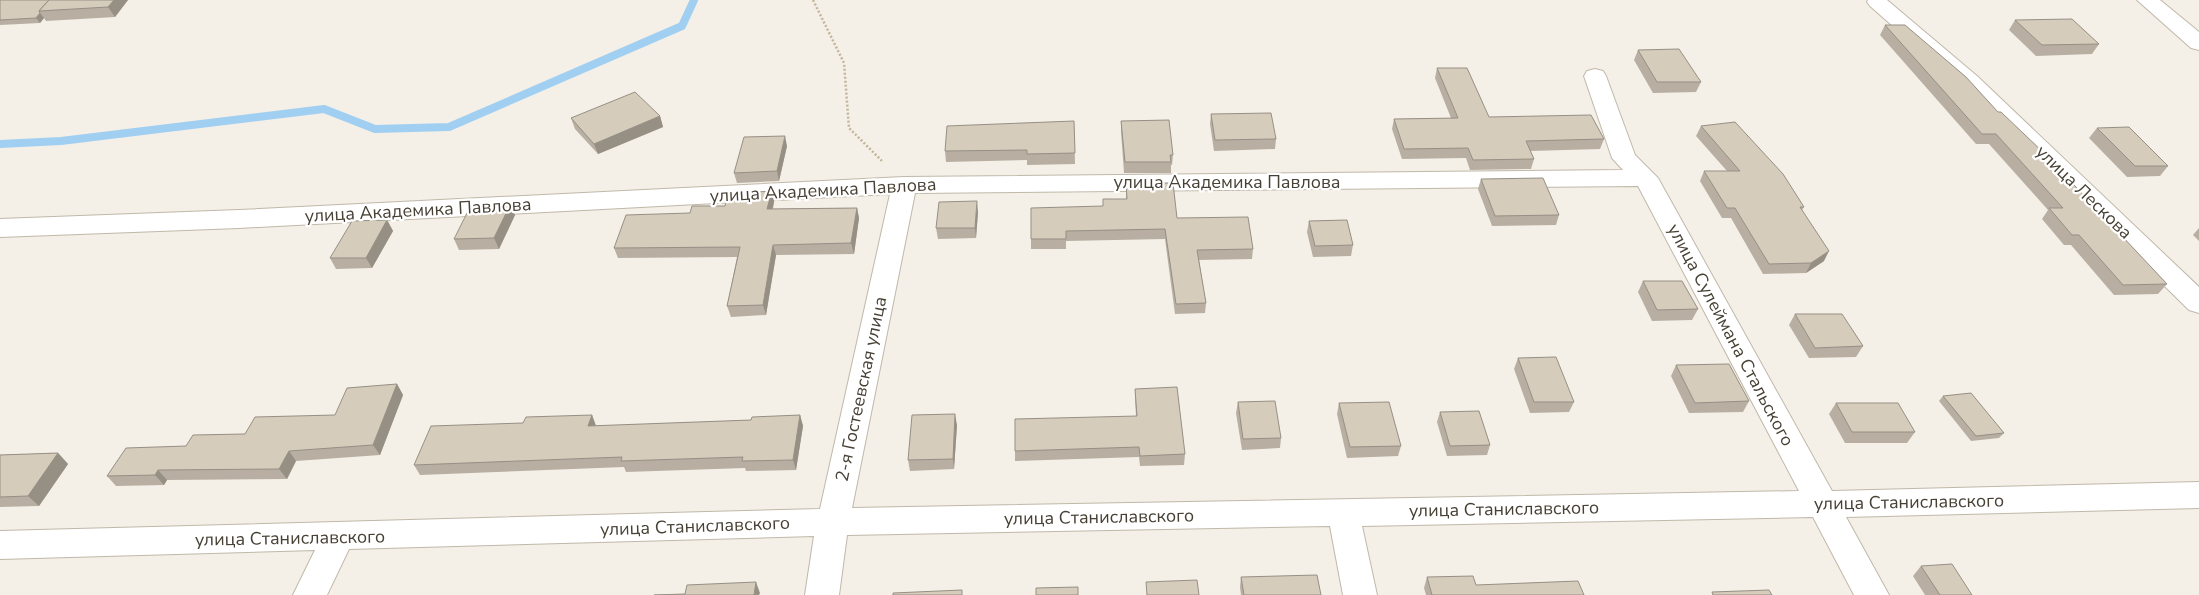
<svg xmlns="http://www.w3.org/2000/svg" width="2199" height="595" font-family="'Nunito Sans',sans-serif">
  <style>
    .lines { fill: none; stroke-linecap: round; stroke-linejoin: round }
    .stream { stroke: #a1cff2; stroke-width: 8 }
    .minor-casing { stroke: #c0b8a9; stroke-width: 2 }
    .path { stroke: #c2b59a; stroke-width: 2.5; stroke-dasharray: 2 2; stroke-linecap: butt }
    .minor { fill: #fff; fill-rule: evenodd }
    .wall { fill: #b8afa2 }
    .shaded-wall { fill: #968f84 }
    .building { fill: #d6ccbc; stroke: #968f84 }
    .labels { text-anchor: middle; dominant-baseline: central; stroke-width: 4.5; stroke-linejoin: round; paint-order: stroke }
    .street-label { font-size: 18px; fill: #474135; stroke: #fff }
  </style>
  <rect width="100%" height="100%" fill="#f4f0e7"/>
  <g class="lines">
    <polyline class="stream" points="0,144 61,141 324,109 375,129 449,127 682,26 694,0"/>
    <g class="minor-casing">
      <g id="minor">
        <polygon points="1868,0 1887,0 1977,76 2199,287 2199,313 2189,310 1961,86 1870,6 1867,2"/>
        <polygon points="2137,0 2160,0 2199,32 2199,50 2191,48"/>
        <path d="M 1595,69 L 1603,71 L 1606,76 L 1635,155 L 1658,178 L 1832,491 L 2199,482 L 2199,508 L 1846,517 L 1889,595 L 1854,595 L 1813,517 L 1362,526 L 1377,595 L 1343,595 L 1330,526 L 847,535 L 839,595 L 805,595 L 814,536 L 349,549 L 327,595 L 293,595 L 315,550 L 0,559 L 0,531 L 820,509 L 890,194 L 239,228 L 0,237 L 0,219 L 239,210 L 904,177 L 1623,170 L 1612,158 L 1584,76 L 1587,71 ZM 1638,186 L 1799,491 L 852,508 L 915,193 Z"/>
      </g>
    </g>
    <polyline class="path" points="813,0 844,63 849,128 883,162"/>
    <use href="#minor" class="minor"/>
  </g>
  <g class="wall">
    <polygon points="0,0 128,0 115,17 46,21 44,18 40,23 0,25"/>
    <polygon points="2015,20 2099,44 2092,54 2036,56 2009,30"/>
    <polygon points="1885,25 1998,112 2167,284 2158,294 2114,295 2071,245 2064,245 2042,219 2048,210 1989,144 1976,144 1880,35"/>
    <polygon points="1638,50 1701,82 1696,92 1653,93 1634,60"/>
    <polygon points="1437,68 1489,117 1604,139 1600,149 1530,151 1534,159 1531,169 1470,170 1466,158 1402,159 1392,129 1394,119 1451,118 1435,78"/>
    <polygon points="1211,114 1276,139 1275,149 1214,151 1210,124"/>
    <polygon points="660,116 663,127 598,154 575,129 571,118"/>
    <polygon points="1074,121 1075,164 1027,165 1027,160 946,162 945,151"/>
    <polygon points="1121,121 1173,155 1172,165 1171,165 1171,173 1124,173 1121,132"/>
    <polygon points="1701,126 1804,207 1802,210 1824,261 1806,273 1763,274 1731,218 1722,218 1700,181 1704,171 1727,171 1696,136"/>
    <polygon points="2097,128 2168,166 2160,176 2127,177 2089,138"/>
    <polygon points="787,146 779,181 737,183 734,173"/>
    <polygon points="1481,179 1559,215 1556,225 1492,226 1478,189"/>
    <polygon points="1126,183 1177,218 1253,249 1252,259 1199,260 1206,303 1205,313 1175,314 1165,239 1066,241 1066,249 1031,249 1031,239 1103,206 1103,199 1126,199"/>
    <polygon points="772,191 774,202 773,209 857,208 859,218 854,254 776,255 766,315 731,317 727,306 737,257 618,258 614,248 690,213 725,206"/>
    <polygon points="510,205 515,215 499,249 459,250 454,239"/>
    <polygon points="978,212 976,238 938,239 936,228"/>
    <polygon points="387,220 393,231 372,268 336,269 330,258"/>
    <polygon points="1309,221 1353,245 1351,256 1313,257 1307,232"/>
    <polygon points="2199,228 2199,241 2193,235"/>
    <polygon points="1643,281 1698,309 1692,320 1652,321 1638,292"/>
    <polygon points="1795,314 1863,346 1856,357 1809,358 1789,325"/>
    <polygon points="1518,358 1574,402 1569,412 1530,413 1514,369"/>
    <polygon points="1676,365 1749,401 1743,412 1689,413 1671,376"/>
    <polygon points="397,384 403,395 380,455 296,461 287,479 167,480 164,485 116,486 107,476 186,446 335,415"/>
    <polygon points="1135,389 1185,454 1184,465 1140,466 1139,457 1015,461 1015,451 1136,416 1135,399"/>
    <polygon points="1943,396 2004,433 1999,438 1971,441 1939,401"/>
    <polygon points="1238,402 1281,438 1280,448 1242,450 1236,413"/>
    <polygon points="1339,403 1401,446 1398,456 1347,458 1337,414"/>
    <polygon points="1836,403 1915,432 1907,443 1845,443 1829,414"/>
    <polygon points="1440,412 1490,445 1487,455 1447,456 1437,422"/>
    <polygon points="592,415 596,426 751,420 800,415 803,426 796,470 746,471 745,468 626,472 624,467 420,475 414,465 523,423"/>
    <polygon points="957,425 954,469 910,471 908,460"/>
    <polygon points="58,453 68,464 39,506 0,507 0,455"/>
    <polygon points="1921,566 1972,595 1925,595 1913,576"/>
    <polygon points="1241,577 1321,595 1241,595 1240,587"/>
    <polygon points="1427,577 1476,585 1584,595 1426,595 1424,588"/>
  </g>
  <g class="shaded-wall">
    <polygon points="114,0 128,0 115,17 108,7"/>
    <polygon points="40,13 44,18 40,23 36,18"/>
    <polygon points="660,116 663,127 598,154 594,144"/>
    <polygon points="785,136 787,146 779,181 777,171"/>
    <polygon points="772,191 774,202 770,219 767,209"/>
    <polygon points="977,201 978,212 976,238 975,228"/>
    <polygon points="510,205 515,215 499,249 494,238"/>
    <polygon points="857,208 859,218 854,254 851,243"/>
    <polygon points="387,220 393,231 372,268 366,258"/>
    <polygon points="773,245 776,255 766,315 763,305"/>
    <polygon points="1829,251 1824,261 1806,273 1811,263"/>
    <polygon points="397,384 403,395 380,455 373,445"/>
    <polygon points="955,414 957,425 954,469 953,459"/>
    <polygon points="592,415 596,426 588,426"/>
    <polygon points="800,415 803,426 796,470 793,460"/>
    <polygon points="289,451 296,461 287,479 279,469"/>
    <polygon points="58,453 68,464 39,506 28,496"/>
    <polygon points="158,470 167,480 164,485 155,475"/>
    <polygon points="756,582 760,593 759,595 754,595"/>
  </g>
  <g class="building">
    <polygon points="0,0 49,0 39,11 40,13 36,18 0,20"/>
    <polygon points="49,0 114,0 108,7 39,11"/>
    <polygon points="2072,19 2099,44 2042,45 2015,20"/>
    <polygon points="1885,25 1905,25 1966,77 1998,112 2001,112 2045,154 2167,284 2123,285 2079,235 2072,235 2049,208 2063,208 1996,134 1982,134"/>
    <polygon points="1679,49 1701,82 1657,82 1638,50"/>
    <polygon points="1437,68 1467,68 1489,117 1591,115 1604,139 1526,141 1534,159 1473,160 1468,148 1404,149 1394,119 1458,118"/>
    <polygon points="635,92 660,116 594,144 571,118"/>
    <polygon points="1271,113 1276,139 1215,140 1211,114"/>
    <polygon points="1169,120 1173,155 1170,155 1171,162 1125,162 1121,121"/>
    <polygon points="1074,121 1075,153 1027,154 1027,150 945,151 947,126"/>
    <polygon points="1735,122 1783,174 1804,207 1800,207 1829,251 1811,263 1769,264 1735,208 1727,208 1704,171 1740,171 1701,126"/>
    <polygon points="2129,127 2168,166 2135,166 2097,128"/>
    <polygon points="785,136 777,171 734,173 744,137"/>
    <polygon points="1543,178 1559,215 1495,216 1481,179"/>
    <polygon points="1126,183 1173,183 1177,218 1248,217 1253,249 1197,250 1206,303 1176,304 1165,229 1066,231 1066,239 1031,239 1031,208 1103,206 1103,199 1127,199"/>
    <polygon points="772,191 767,209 857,208 851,243 773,245 763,305 727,306 740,247 614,248 626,215 690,213 692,206 725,206 728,194"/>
    <polygon points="977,201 975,228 936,228 939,202"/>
    <polygon points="510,205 494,238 454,239 470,207"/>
    <polygon points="387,220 366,258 330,258 352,221"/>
    <polygon points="1347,220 1353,245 1315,246 1309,221"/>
    <polygon points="1643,281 1682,281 1698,309 1657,310"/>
    <polygon points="1795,314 1842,314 1863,346 1815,348"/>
    <polygon points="1556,357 1574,402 1534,402 1518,358"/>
    <polygon points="1729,364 1749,401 1695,403 1676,365"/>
    <polygon points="397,384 373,445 289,451 279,469 158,470 155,475 107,476 126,448 186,446 193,435 245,434 255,417 335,415 347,388"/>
    <polygon points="1177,387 1185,454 1140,456 1139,447 1015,451 1015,419 1137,416 1135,389"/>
    <polygon points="1971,393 2004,433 1976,436 1943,396"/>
    <polygon points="1275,401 1281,438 1243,439 1238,402"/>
    <polygon points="1389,402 1401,446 1350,447 1339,403"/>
    <polygon points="1836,403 1898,403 1915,432 1852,432"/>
    <polygon points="1479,411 1490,445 1450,446 1440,412"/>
    <polygon points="955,414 953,459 908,460 912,415"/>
    <polygon points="592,415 588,426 751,420 752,417 800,415 793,460 742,461 743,457 621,461 622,457 414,465 431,426 523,423 526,417"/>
    <polygon points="58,453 28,496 0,497 0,455"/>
    <polygon points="1952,564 1972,595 1940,595 1921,566"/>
    <polygon points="1317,575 1321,595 1244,595 1241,577"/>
    <polygon points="1473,576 1476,585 1578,581 1584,595 1432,595 1427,577"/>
    <polygon points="1197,580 1199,595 1147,595 1146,582"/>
    <polygon points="756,582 754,595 654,595 685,594 687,585"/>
    <polygon points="1078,587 1078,595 1036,595 1036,588"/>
    <polygon points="962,590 962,595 893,595 893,593"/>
    <polygon points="1769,590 1772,595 1713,595 1712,592"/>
  </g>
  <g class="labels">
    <g class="street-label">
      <text x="1227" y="182">улица Академика Павлова</text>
      <text transform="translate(823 190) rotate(-3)">улица Академика Павлова</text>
      <text transform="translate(2084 192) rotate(44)">улица Лескова</text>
      <text transform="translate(418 210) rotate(-3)">улица Академика Павлова</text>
      <text transform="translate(1731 335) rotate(62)">улица Сулеймана Стальского</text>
      <text transform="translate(861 389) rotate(-78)">2-я Гостеевская улица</text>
      <text transform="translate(1909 502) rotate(-1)">улица Станиславского</text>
      <text transform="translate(1504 509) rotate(-1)">улица Станиславского</text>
      <text transform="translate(1099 517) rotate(-1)">улица Станиславского</text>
      <text transform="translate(695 526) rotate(-2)">улица Станиславского</text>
      <text transform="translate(290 538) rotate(-1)">улица Станиславского</text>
    </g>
  </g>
</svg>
